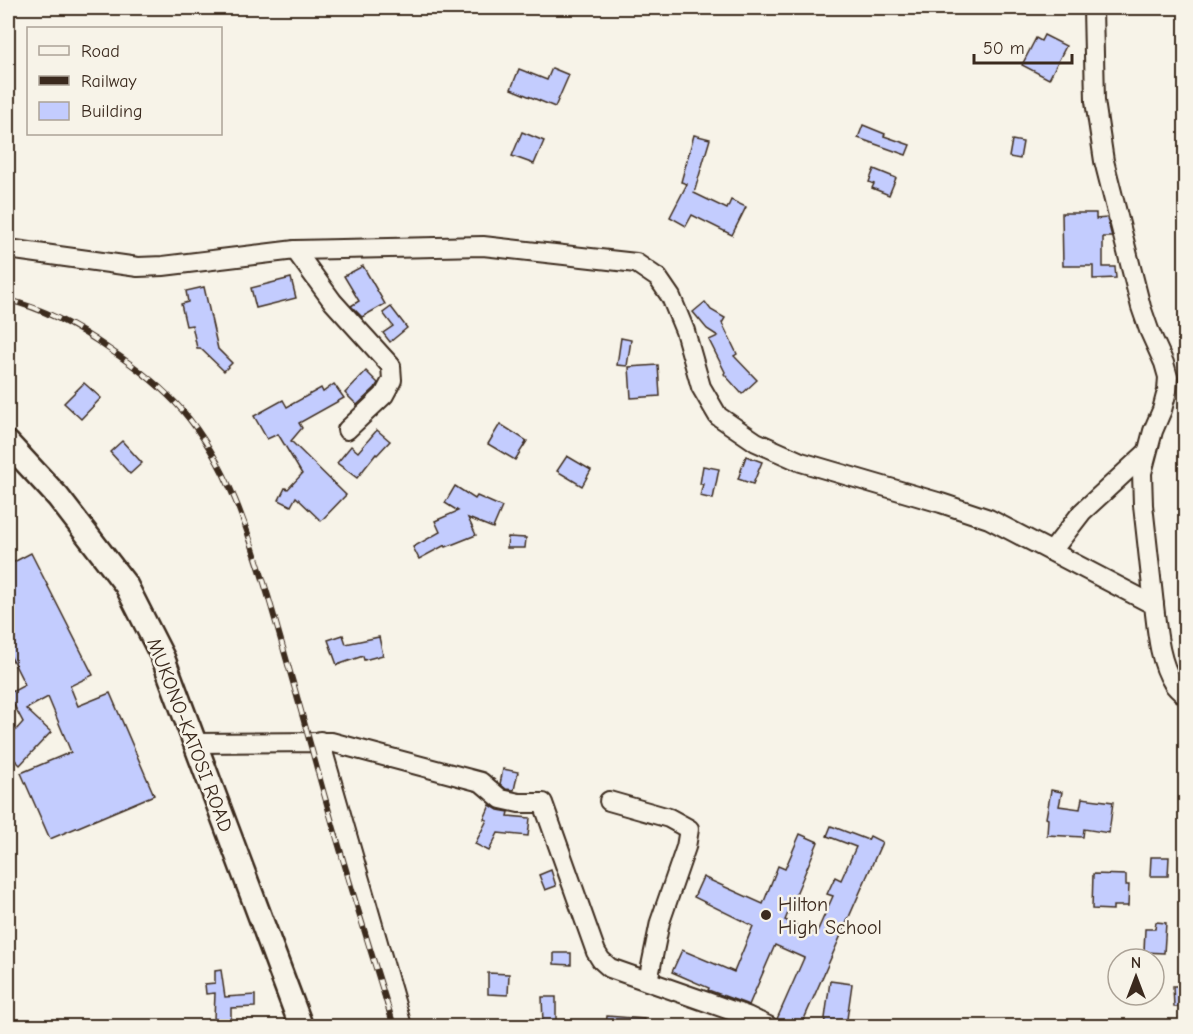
<svg xmlns="http://www.w3.org/2000/svg" width="1193" height="1034" font-family="'Comic Neue',sans-serif">
  <style>
    .building { fill: #c3ccfe; stroke: #3b2a1e; stroke-width: 1.5 }
    .lines { fill: none; stroke-linecap: round; stroke-linejoin: round }
    .minor-casing { stroke: #3b2a1e; stroke-width: 22 }
    .major-casing { stroke: #3b2a1e; stroke-width: 27 }
    .minor { stroke: #f7f3e8; stroke-width: 18 }
    .major { stroke: #f7f3e8; stroke-width: 22 }
    .rail-casing { stroke: #3b2a1e; stroke-width: 6 }
    .rail { stroke: #f7f3e8; stroke-width: 4; stroke-dasharray: 11; stroke-linecap: butt }
    .poi-dot { fill: #3b2a1e; stroke: #f7f3e8; stroke-width: 2 }
    .labels { text-anchor: middle; dominant-baseline: central; stroke-width: 5; stroke-linejoin: round; paint-order: stroke }
    .street-label { font-size: 20px; fill: #3b2a1e; stroke: #f7f3e8 }
    .poi-label { font-size: 20px; fill: #3b2a1e; stroke: #f7f3e8; text-anchor: start }
  </style>
  <rect width="100%" height="100%" fill="#f7f3e8"/>
  <filter id="ink" filterUnits="userSpaceOnUse"><feTurbulence type="fractalNoise" baseFrequency=".0167" numOctaves="2"/><feDisplacementMap in="SourceGraphic" scale="12" xChannelSelector="R" yChannelSelector="G"/><feConvolveMatrix kernelMatrix="1 2 1 2 8 2 1 2 1" color-interpolation-filters="sRGB"/></filter>
  <g filter="url(#ink)">
    <g class="building">
      <polygon points="1044,35 1066,46 1049,79 1022,65 1036,38 1041,41"/>
      <polygon points="552,68 569,75 555,107 511,89 519,69 547,80"/>
      <polygon points="863,125 885,134 884,136 910,145 906,155 858,138"/>
      <polygon points="522,132 544,141 534,164 512,156"/>
      <polygon points="694,135 710,139 694,193 727,209 731,200 746,207 732,235 692,215 686,226 670,217 687,184 681,182"/>
      <polygon points="1012,140 1023,142 1020,159 1009,157"/>
      <polygon points="874,169 896,178 889,195 872,188 874,184 869,182"/>
      <polygon points="1062,213 1096,213 1096,219 1107,218 1112,237 1103,237 1103,267 1115,267 1116,278 1093,279 1093,266 1063,266"/>
      <polygon points="363,266 385,304 362,317 351,306 359,301 344,276"/>
      <polygon points="291,278 296,298 256,308 251,288"/>
      <polygon points="204,287 218,349 232,363 224,371 200,348 197,348 192,325 186,326 181,304 188,302 186,291"/>
      <polygon points="705,302 711,310 725,318 722,323 737,354 734,356 757,380 742,394 724,374 725,372 709,340 718,336 707,329 693,312"/>
      <polygon points="391,307 407,328 390,342 383,333 393,326 383,313"/>
      <polygon points="621,338 631,340 627,366 617,365"/>
      <polygon points="658,365 660,396 631,398 629,367"/>
      <polygon points="366,371 378,383 375,388 357,405 345,393"/>
      <polygon points="84,383 101,398 81,419 64,403"/>
      <polygon points="334,384 344,398 299,423 302,428 291,441 346,495 321,521 296,497 291,506 279,500 285,488 288,489 302,474 278,434 267,439 254,416 283,400 287,407 321,388 323,392"/>
      <polygon points="500,424 527,441 515,460 488,444"/>
      <polygon points="377,430 390,441 377,455 376,454 357,478 337,463 351,446 358,452"/>
      <polygon points="122,441 142,463 130,474 110,452"/>
      <polygon points="567,456 591,470 582,486 557,471"/>
      <polygon points="746,456 762,462 753,484 738,479"/>
      <polygon points="703,466 719,469 713,499 700,496 703,484 700,484"/>
      <polygon points="455,486 475,499 477,496 502,507 493,528 468,518 476,535 446,547 445,545 419,559 413,547 440,532 435,521 458,511 445,503"/>
      <polygon points="508,537 526,538 525,548 507,548"/>
      <polygon points="31,553 93,675 70,686 78,706 110,693 154,795 50,839 21,773 71,752 48,697 26,709 51,732 20,765 8,753 8,739 23,722 8,694 25,685 8,651 8,565"/>
      <polygon points="343,635 346,644 379,637 383,655 364,660 363,656 337,665 328,640"/>
      <polygon points="503,769 518,772 514,790 506,789 500,784"/>
      <polygon points="1051,790 1062,792 1059,806 1080,809 1082,798 1113,802 1109,833 1084,829 1083,837 1047,835 1048,819 1046,818"/>
      <polygon points="490,805 498,810 509,812 508,816 530,818 528,836 498,833 489,851 475,844 487,820 484,819"/>
      <polygon points="831,826 868,840 870,836 882,842 801,1026 788,1026 778,1022 777,1019 804,958 775,945 749,1005 708,990 709,988 672,972 682,950 734,972 753,926 694,897 703,877 763,904 778,866 785,869 800,834 818,842 785,920 816,934 833,896 827,894 835,877 841,880 856,847 827,836"/>
      <polygon points="1151,857 1169,857 1168,876 1150,876"/>
      <polygon points="551,870 556,886 545,890 539,875"/>
      <polygon points="1093,874 1126,875 1126,885 1129,885 1128,906 1113,906 1113,910 1092,909"/>
      <polygon points="1156,922 1166,923 1164,953 1144,952 1145,929 1155,929"/>
      <polygon points="554,953 571,953 571,965 554,964"/>
      <polygon points="221,970 225,997 255,995 255,1007 231,1008 231,1019 214,1019 215,993 206,994 205,984 215,983 215,971"/>
      <polygon points="488,973 509,974 508,995 488,994"/>
      <polygon points="830,981 852,984 846,1026 824,1026"/>
      <polygon points="1173,986 1183,986 1184,1007 1174,1007"/>
      <polygon points="542,997 556,997 556,1023 543,1023"/>
      <polygon points="607,1016 644,1019 644,1026 606,1026"/>
    </g>
    <g class="lines">
      <g class="minor-casing">
        <g id="minor">
          <polyline points="1093,8 1095,101 1104,161 1141,307 1149,330 1164,363 1168,377 1167,391 1162,410 1153,431 1142,473 1143,505 1154,605"/>
          <path d="M 8,249 L 138,267 L 163,266 L 295,250 L 483,246 L 636,263 L 658,278 L 671,297 L 685,331 L 701,387 L 718,416 L 756,442 L 801,462 L 941,503 L 989,519 L 1154,605 C 1157,630 1159,661 1173,683 C 1176,688 1181,692 1186,696"/>
          <polyline points="295,250 333,302 391,366 392,380 384,395 347,430"/>
          <polyline points="1052,551 1082,512 1146,453"/>
          <polyline points="320,741 402,1026"/>
          <polyline points="194,743 331,742 481,782 501,799 519,803 543,803 596,952 601,960 610,968 747,1016 768,1026"/>
          <polyline points="609,801 669,818 689,829 686,847 660,922 648,981"/>
        </g>
      </g>
      <g class="major-casing">
        <polyline id="major" points="8,443 58,497 126,585 163,658 301,1026"/>
      </g>
      <use href="#minor" class="minor"/>
      <use href="#major" class="major"/>
      <g class="rail-casing">
        <path id="rail" d="M 8,300 C 45,309 78,327 109,349 C 136,367 161,386 182,410 C 228,464 249,533 269,599 C 285,654 301,710 316,765 C 340,853 367,940 394,1026"/>
      </g>
      <use href="#rail" class="rail"/>
    </g>
  </g>
  <circle class="poi-dot" cx="766" cy="915" r="6"/>
  <g class="labels">
    <g class="street-label">
      <text transform="translate(190 735) rotate(69)">MUKONO-KATOSI ROAD</text>
    </g>
    <g class="poi-label">
      <text x="778" y="904">Hilton<tspan x="778" dy="23">High School</tspan></text>
    </g>
  </g>
  <rect width="1193" height="1034" fill="none" stroke="#f7f3e8" stroke-width="30"/>
  <rect x="15" y="15" width="1163" height="1004" fill="none" stroke="#3b2a1e" stroke-width="2" filter="url(#ink)"/>
  <rect x="27" y="27" width="195" height="108" fill="#f7f3e8" stroke="#aca397" stroke-width="1.5"/>
  <rect x="39" y="46" width="30" height="9" fill="#f7f3e8" stroke="#aca397" stroke-width="1.5"/>
  <text x="81" y="57" font-size="18" fill="#3b2a1e">Road</text>
  <rect x="39" y="76" width="30" height="9" fill="#3b2a1e" stroke="#aca397" stroke-width="1.5"/>
  <text x="81" y="87" font-size="18" fill="#3b2a1e">Railway</text>
  <rect x="39" y="102" width="30" height="18" fill="#c3ccfe" stroke="#aca397" stroke-width="1.5"/>
  <text x="81" y="117" font-size="18" fill="#3b2a1e">Building</text>
  <g transform="translate(1136 977)"><circle r="28" fill="#f7f3e8" stroke="#aca397" stroke-width="1.5"/>
  <path d="M0-4.5L10 22L0 15L-10 22Z" fill="#3b2a1e"/>
  <text y="-9" font-size="16" font-weight="bold" text-anchor="middle" fill="#3b2a1e">N</text>
  </g>
  <path d="M974 54v9h98v-9" fill="none" stroke="#3b2a1e" stroke-width="3"/>
  <text x="983" y="54" font-size="18" fill="#3b2a1e" stroke="#f7f3e8" stroke-width="4.5" paint-order="stroke">50 m</text>
</svg>
